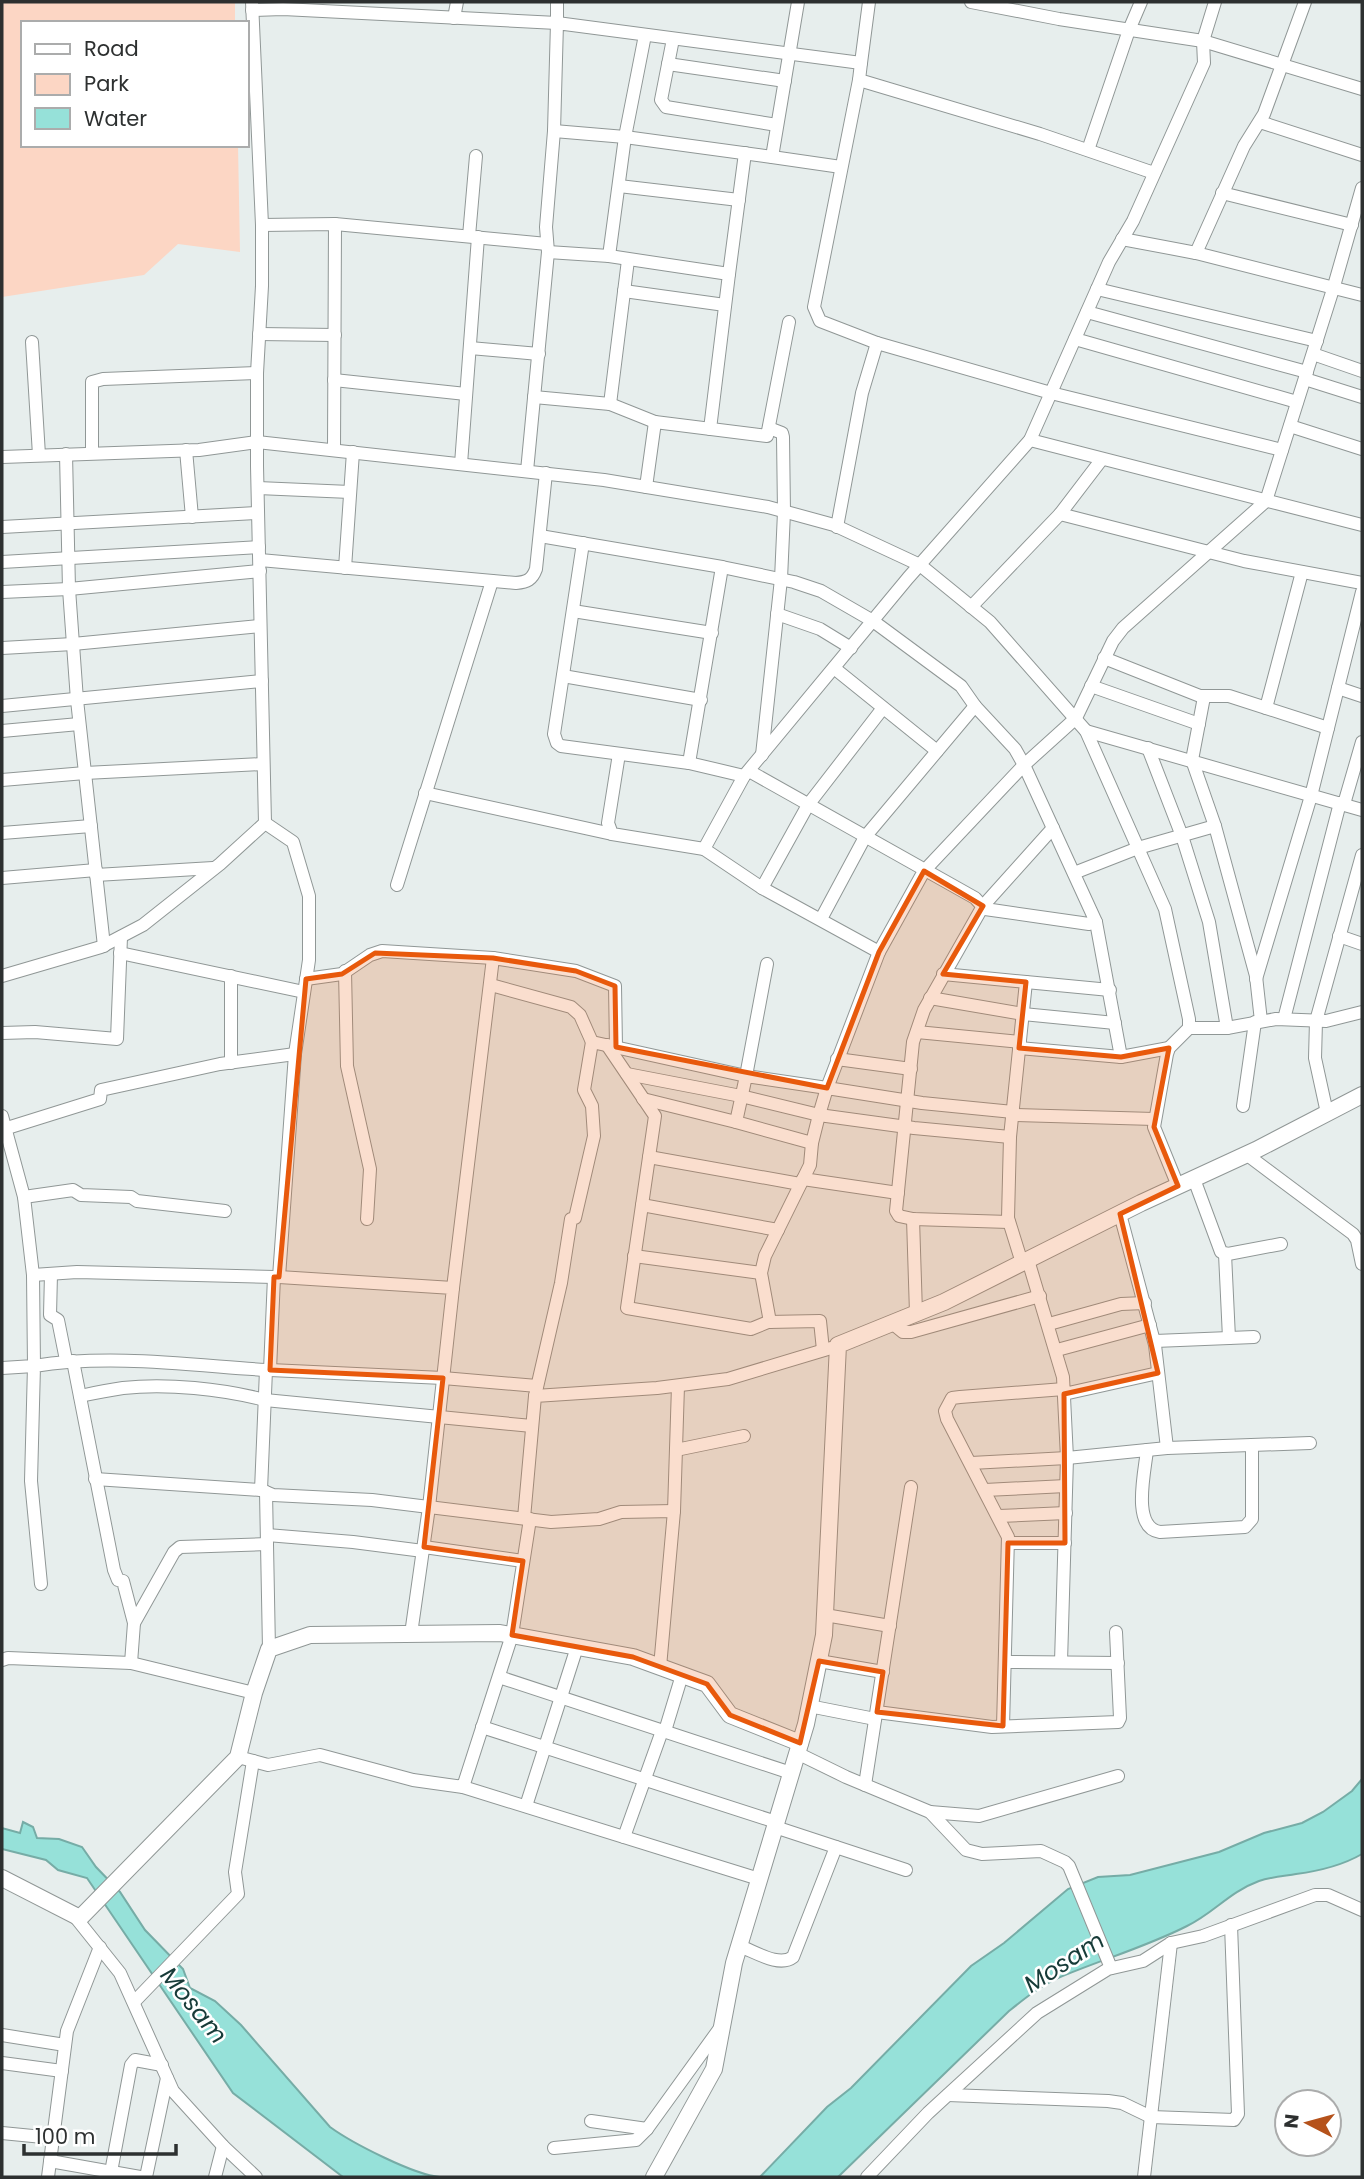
<svg xmlns="http://www.w3.org/2000/svg" width="1364" height="2179" font-family="Poppins,sans-serif">
  <style>
    .green { fill: #fcd6c4 }
    .water { fill: #96e1d9; stroke: #76aca6; stroke-width: 2 }
    .lines { fill: none; stroke-linecap: round; stroke-linejoin: round }
    .minor-casing { stroke: #909796; stroke-width: 14 }
    .tertiary-casing { stroke: #909796; stroke-width: 18 }
    .minor { stroke: #fff; stroke-width: 12 }
    .tertiary { stroke: #fff; stroke-width: 16 }
    .marked { fill: #e8590c; fill-opacity: 0.2; stroke: #e8590c; stroke-width: 5; stroke-linejoin: round }
    .labels { text-anchor: middle; dominant-baseline: central; stroke-width: 5; stroke-linejoin: round; paint-order: stroke }
    .water-label { font-size: 24px; font-style: italic; fill: #173b38; stroke: #fff }
  </style>
  <rect width="100%" height="100%" fill="#e7eeed"/>
  <polygon class="green" points="2,2 235,2 235,23 23,23 23,145 238,145 240,252 178,244 144,275 2,297"/>
  <g class="water">
    <path d="M 1362,1779 L 1362,1854 C 1343,1865 1319,1871 1296,1874 C 1284,1876 1271,1877 1259,1881 C 1229,1892 1214,1913 1187,1926 C 1146,1947 1100,1960 1058,1978 C 1040,1986 1024,1999 1009,2011 L 838,2177 L 760,2177 L 827,2107 L 851,2088 L 971,1966 L 1004,1943 L 1068,1889 L 1098,1877 L 1130,1875 L 1219,1852 L 1264,1833 L 1302,1823 L 1323,1812 L 1352,1791 Z"/>
    <path d="M 23,1822 L 33,1827 L 37,1838 L 59,1839 L 82,1847 L 96,1867 L 120,1892 L 145,1930 L 183,1969 L 190,1988 L 215,2001 L 241,2025 L 330,2127 C 352,2143 414,2175 440,2177 L 343,2177 L 233,2093 L 87,1878 L 58,1870 L 46,1860 L 2,1849 L 2,1828 L 20,1833 Z"/>
  </g>
  <g class="lines">
    <g class="minor-casing">
      <g id="minor">
        <polyline points="971,2 1059,19 1203,41 1362,89"/>
        <polyline points="252,10 283,9 557,23 557,2"/>
        <polyline points="454,18 457,2"/>
        <polyline points="673,39 661,100 666,107 777,125"/>
        <polyline points="861,63 859,80 1040,134 1154,173"/>
        <polyline points="668,64 785,81"/>
        <polyline points="859,80 814,307 820,321 877,343"/>
        <polyline points="1260,122 1362,155"/>
        <polyline points="554,131 625,137 772,157 798,2"/>
        <polyline points="1088,150 1129,30 1141,2"/>
        <polyline points="772,157 841,167"/>
        <polyline points="619,186 739,200"/>
        <polyline points="1222,193 1352,225"/>
        <polyline points="262,225 335,224 547,244"/>
        <polyline points="469,236 476,156"/>
        <polyline points="1122,239 1196,253 1362,295"/>
        <polyline points="548,252 609,256 729,274 710,429"/>
        <polyline points="1196,253 1244,146 1264,114 1305,2"/>
        <polyline points="609,256 625,137 645,35"/>
        <polyline points="729,274 745,153"/>
        <polyline points="1097,289 1317,341"/>
        <polyline points="624,291 725,305"/>
        <polyline points="1087,312 1307,372"/>
        <polyline points="259,334 335,335"/>
        <polyline points="1075,339 1297,402"/>
        <polyline points="32,342 39,455"/>
        <polyline points="470,348 539,354"/>
        <polyline points="1313,354 1362,371"/>
        <polyline points="1305,379 1362,397"/>
        <polyline points="334,380 466,394"/>
        <polyline points="534,397 610,404 655,422"/>
        <polyline points="610,404 628,260"/>
        <polyline points="1290,426 1362,449"/>
        <polyline points="1030,440 1362,525"/>
        <polyline points="186,450 192,517"/>
        <polyline points="334,450 335,224"/>
        <polyline points="92,453 92,382 103,379 257,373"/>
        <polyline points="66,454 69,589 77,700 104,946"/>
        <polyline points="2,457 199,450 257,442 604,480 768,507 834,525 920,565 990,622 1086,731 1165,909 1189,1019 1189,1028 1169,1048 1167,1054 1154,1127 1178,1186"/>
        <polyline points="461,464 478,237"/>
        <polyline points="527,471 548,252 546,227 554,131 557,23 861,63 869,2"/>
        <polyline points="646,487 655,422 767,436 789,322"/>
        <polyline points="258,488 350,492"/>
        <polyline points="1060,514 1244,561 1362,583"/>
        <polyline points="2,527 258,513"/>
        <polyline points="837,527 862,393 877,343 1051,393 1282,450"/>
        <polyline points="540,536 722,567 794,582 821,591 873,621 961,686 975,706"/>
        <polyline points="583,543 554,734 557,743 561,746 689,763 744,776"/>
        <path d="M 260,560 L 516,583 C 527,582 532,580 536,569 L 546,473"/>
        <polyline points="2,562 259,547"/>
        <polyline points="345,568 353,452"/>
        <polyline points="2,592 69,589 260,571"/>
        <polyline points="971,607 1060,514 1102,459"/>
        <polyline points="573,611 712,633"/>
        <polyline points="777,614 820,629 851,648"/>
        <polyline points="2,648 73,644 260,626"/>
        <polyline points="1104,658 1200,696 1229,696 1328,728"/>
        <polyline points="834,668 937,751"/>
        <polyline points="563,676 701,700"/>
        <polyline points="1091,686 1199,724"/>
        <polyline points="1338,688 1362,696"/>
        <polyline points="1204,697 1192,760 1215,826 1256,976 1261,1021"/>
        <polyline points="2,706 262,681"/>
        <polyline points="1266,708 1302,572"/>
        <polyline points="2,731 79,724"/>
        <polyline points="1086,731 1362,810"/>
        <polyline points="1148,748 1182,836 1209,922 1227,1028"/>
        <polyline points="619,754 608,823 612,834 704,849"/>
        <polyline points="762,755 781,579 784,512 783,437 782,433 769,428"/>
        <polyline points="689,763 722,567"/>
        <polyline points="749,771 975,898 985,909 1089,924 1096,922 1024,765 924,871 879,952 762,888 704,849 744,776 908,578 1030,440 1109,262 1133,221 1204,63 1203,41 1215,2"/>
        <polyline points="2,780 85,773 263,764"/>
        <polyline points="425,793 612,834"/>
        <polyline points="1344,804 1362,742"/>
        <polyline points="2,833 91,826"/>
        <polyline points="1074,873 1138,848 1215,826"/>
        <polyline points="96,875 213,868"/>
        <polyline points="2,878 96,870"/>
        <polyline points="397,885 492,581"/>
        <polyline points="762,888 808,805 883,708"/>
        <polyline points="821,919 865,837 975,706 1015,749 1024,765 1076,718 1113,641 1123,628 1266,501 1334,286 1362,188"/>
        <polyline points="1096,922 1121,1057 1169,1048"/>
        <polyline points="1339,936 1362,944"/>
        <polyline points="879,952 827,1088 746,1076 736,1122 812,1143 819,1115 914,1128 1010,1137 1026,982 943,974"/>
        <polyline points="120,953 304,992"/>
        <polyline points="345,971 347,1066 370,1169 367,1219"/>
        <polyline points="2,976 101,947 143,925 220,864 265,823 257,466 257,373 262,286 262,225 252,2"/>
        <polyline points="231,976 231,1063"/>
        <polyline points="306,979 342,974 370,955 382,951 493,958"/>
        <polyline points="1256,979 1311,796 1362,592"/>
        <polyline points="1026,982 1110,990"/>
        <polyline points="491,985 571,1007 580,1015 592,1042"/>
        <polyline points="930,998 1023,1014 1115,1023"/>
        <polyline points="1284,1019 1340,803"/>
        <polyline points="1189,1028 1227,1028 1276,1019 1326,1021 1362,1012"/>
        <polyline points="917,1032 1020,1042"/>
        <polyline points="2,1033 35,1032 117,1039 121,937"/>
        <polyline points="607,1045 655,1116 627,1308 751,1329 768,1322 820,1321 823,1350"/>
        <polyline points="1019,1048 1121,1057"/>
        <polyline points="837,1059 911,1069"/>
        <polyline points="627,1074 741,1096 819,1115 827,1088 922,1103 1013,1112"/>
        <polyline points="643,1099 736,1122"/>
        <polyline points="1243,1106 1255,1022"/>
        <polyline points="1327,1113 1315,1058 1316,1021 1362,855"/>
        <polyline points="1012,1115 1154,1119"/>
        <polyline points="2,1116 24,1197 33,1275 34,1366 2,1368"/>
        <polyline points="4,1129 100,1099 101,1090 220,1064 295,1054"/>
        <polyline points="1010,1137 1008,1218 1022,1263"/>
        <polyline points="1246,1154 1353,1234 1357,1240 1362,1264"/>
        <polyline points="649,1157 800,1184"/>
        <polyline points="803,1179 898,1193"/>
        <polyline points="1194,1179 1221,1252 1228,1254 1281,1244"/>
        <polyline points="24,1197 73,1190 81,1195 131,1197 137,1201 225,1211"/>
        <polyline points="642,1205 778,1230"/>
        <polyline points="1120,1214 1155,1345 1167,1448"/>
        <polyline points="913,1219 916,1313"/>
        <polyline points="1009,1222 913,1219 899,1216 896,1211 913,1042 924,1010 983,906 1053,828"/>
        <polyline points="1225,1254 1229,1338"/>
        <polyline points="634,1256 761,1273"/>
        <polyline points="1028,1260 1063,1377 1067,1458 1061,1662"/>
        <polyline points="51,1274 50,1315 58,1320 66,1360"/>
        <polyline points="33,1275 77,1272 274,1277"/>
        <polyline points="279,1277 453,1288 429,1507 411,1634"/>
        <polyline points="453,1288 493,958 576,971 615,986 616,1047"/>
        <polyline points="770,1322 761,1273 765,1256 810,1165 812,1143"/>
        <polyline points="892,1323 903,1332 911,1332 1040,1296"/>
        <polyline points="1049,1324 1121,1304 1145,1303"/>
        <polyline points="1155,1341 1254,1337"/>
        <polyline points="1057,1350 1150,1325"/>
        <polyline points="73,1361 114,1570 118,1580 123,1581 134,1623 131,1663"/>
        <polyline points="270,1370 443,1378 537,1386"/>
        <polyline points="1064,1394 1158,1373"/>
        <path d="M 80,1396 C 94,1393 109,1390 123,1388 C 167,1383 222,1389 265,1400 L 532,1426"/>
        <polyline points="535,1396 561,1283 571,1219 575,1218 594,1136 592,1106 584,1090 592,1042 746,1076 767,964"/>
        <polyline points="676,1450 744,1436"/>
        <path d="M 1147,1450 C 1145,1471 1131,1528 1160,1532 L 1245,1527 L 1252,1519 L 1252,1445"/>
        <polyline points="971,1463 1067,1458 1167,1448 1310,1443"/>
        <polyline points="95,1479 261,1490 273,1495 372,1500 551,1522 599,1519 621,1512 674,1511 660,1667"/>
        <polyline points="261,1490 266,1370 270,1370 274,1277 279,1277 295,1054 309,960 309,896 293,842 265,823"/>
        <polyline points="985,1490 1066,1486"/>
        <polyline points="266,1492 269,1649"/>
        <polyline points="674,1511 678,1386"/>
        <polyline points="999,1516 1066,1513"/>
        <polyline points="524,1518 535,1396 657,1388 728,1379 831,1348"/>
        <polyline points="267,1535 353,1542 423,1551"/>
        <polyline points="1008,1543 1065,1543"/>
        <polyline points="424,1547 523,1561"/>
        <path d="M 41,1584 L 31,1481 L 34,1366 C 110,1354 189,1365 266,1370"/>
        <polyline points="825,1615 890,1626"/>
        <polyline points="134,1623 174,1552 180,1547 267,1544"/>
        <polyline points="2,1660 8,1658 131,1663 254,1693"/>
        <polyline points="819,1661 883,1672"/>
        <polyline points="1005,1662 1118,1663"/>
        <polyline points="499,1677 791,1773"/>
        <polyline points="809,1706 875,1719"/>
        <polyline points="877,1712 992,1727 1118,1722 1120,1718 1116,1632"/>
        <polyline points="1003,1726 1008,1537 947,1419 945,1411 952,1398 960,1397 1064,1389"/>
        <polyline points="482,1727 776,1822"/>
        <polyline points="797,1753 846,1777 930,1812 966,1850 982,1854 1041,1851 1065,1862 1069,1866 1111,1968"/>
        <polyline points="238,1757 268,1765 320,1755 413,1780 463,1787 512,1635 530,1519"/>
        <polyline points="865,1785 911,1487"/>
        <polyline points="463,1787 759,1879"/>
        <polyline points="526,1806 577,1647"/>
        <polyline points="930,1812 979,1816 1118,1776"/>
        <polyline points="775,1827 906,1870"/>
        <polyline points="624,1837 662,1731 665,1731 682,1675"/>
        <polyline points="76,1918 120,1973 173,2091 223,2146 256,2177"/>
        <path d="M 739,1946 C 754,1951 779,1968 793,1957 L 836,1847"/>
        <polyline points="134,2002 238,1894 235,1872 253,1761"/>
        <polyline points="2,2035 65,2045"/>
        <polyline points="2,2063 62,2071"/>
        <polyline points="948,2095 1108,2101 1122,2103 1151,2117 1234,2120 1238,2114 1231,1925"/>
        <polyline points="591,2121 647,2129"/>
        <polyline points="2,2133 53,2138"/>
        <polyline points="554,2148 636,2140 647,2129 720,2028"/>
        <polyline points="50,2161 140,2177"/>
        <polyline points="111,2172 131,2065 135,2060 162,2065"/>
        <polyline points="48,2177 67,2031 100,1947"/>
        <polyline points="146,2177 167,2078"/>
        <polyline points="215,2177 223,2146"/>
        <polyline points="867,2177 928,2113 1037,2013 1108,1969 1143,1961 1171,1943 1203,1936 1315,1895 1328,1895 1362,1910"/>
        <polyline points="1144,2177 1171,1943"/>
      </g>
    </g>
    <g class="tertiary-casing">
      <g id="tertiary">
        <polyline points="2,1878 80,1918 238,1757 254,1693 269,1649 310,1635 500,1633 633,1657 707,1684 730,1715 800,1743"/>
        <polyline points="654,2177 714,2069 734,1963 806,1724 824,1635 838,1345 944,1302 1141,1203 1256,1150 1362,1095"/>
      </g>
    </g>
    <use href="#minor" class="minor"/>
    <use href="#tertiary" class="tertiary"/>
  </g>
  <path class="marked" d="M 924,871 L 983,906 L 943,974 L 1026,982 L 1019,1048 L 1121,1057 L 1169,1048 L 1154,1127 L 1178,1186 L 1120,1214 L 1158,1373 L 1064,1394 L 1065,1543 L 1008,1543 L 1003,1726 L 877,1712 L 883,1672 L 819,1661 L 800,1743 L 730,1715 L 707,1684 L 633,1657 L 512,1635 L 523,1561 L 424,1547 L 443,1378 L 270,1370 L 274,1277 L 279,1277 L 306,979 L 342,974 L 375,953 L 493,958 L 576,971 L 615,986 L 616,1047 L 827,1088 L 879,952 Z"/>
  <g class="labels">
    <g class="water-label">
      <text transform="translate(1064 1962) rotate(-33)">Mosam</text>
      <text transform="translate(194 2005) rotate(51)">Mosam</text>
    </g>
  </g>
  <rect width="1364" height="2179" fill="none" stroke="#2d3030" stroke-width="7"/>
  <rect x="21" y="21" width="228" height="126" fill="#ffffff" stroke="#abacac" stroke-width="2"/>
  <rect x="35" y="44" width="35" height="10" fill="#ffffff" stroke="#abacac" stroke-width="2"/>
  <text x="84" y="56" font-size="21" fill="#2d3030">Road</text>
  <rect x="35" y="74" width="35" height="21" fill="#fcd6c4" stroke="#abacac" stroke-width="2"/>
  <text x="84" y="91" font-size="21" fill="#2d3030">Park</text>
  <rect x="35" y="108" width="35" height="21" fill="#96e1d9" stroke="#abacac" stroke-width="2"/>
  <text x="84" y="126" font-size="21" fill="#2d3030">Water</text>
  <g transform="translate(1308 2123) rotate(276)"><circle r="33" fill="#ffffff" stroke="#abacac" stroke-width="2"/>
  <path d="M0-5L12 26L0 18L-12 26Z" fill="#b5521b"/>
  <text y="-10" font-size="19" font-weight="bold" text-anchor="middle" fill="#2d3030">N</text>
  </g>
  <path d="M24 2144v10h152v-10" fill="none" stroke="#2d3030" stroke-width="3.5"/>
  <text x="35" y="2144" font-size="21" fill="#2d3030" stroke="#ffffff" stroke-width="5" paint-order="stroke">100 m</text>
</svg>
